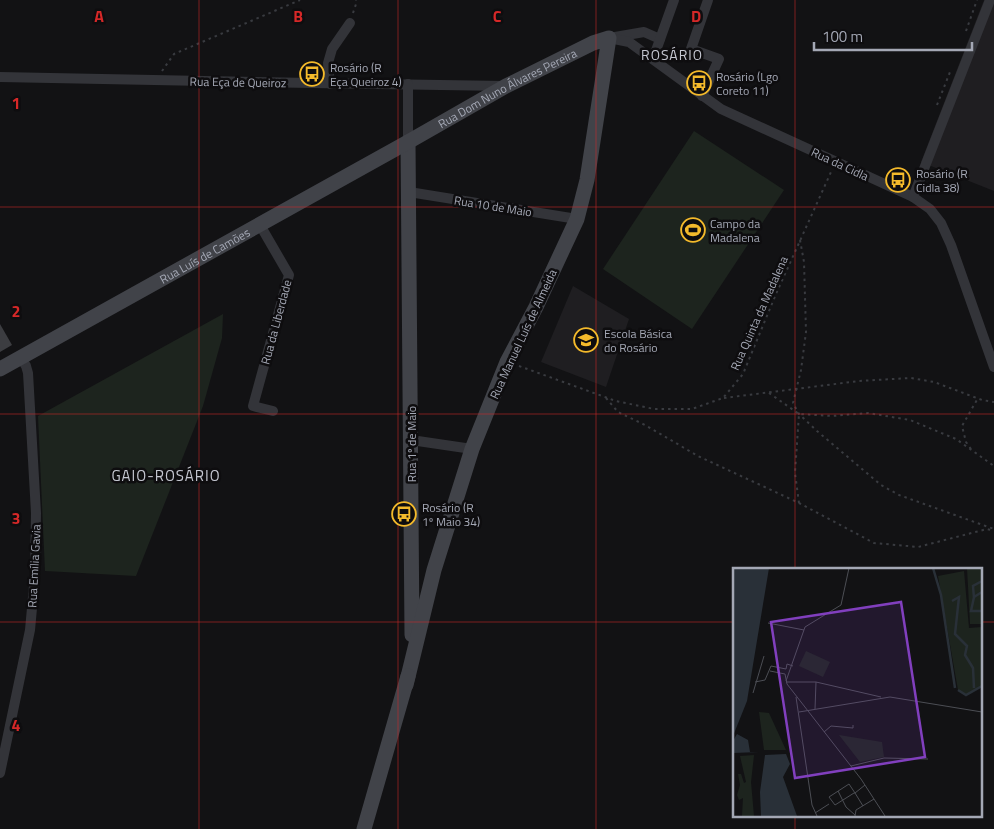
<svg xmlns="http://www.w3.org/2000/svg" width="994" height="829" font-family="'Titillium Web',sans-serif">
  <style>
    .built { fill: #1f1e21 }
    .green { fill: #1d241e }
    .building { fill: #3c3d41 }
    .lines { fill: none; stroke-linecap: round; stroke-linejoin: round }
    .path { stroke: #393b40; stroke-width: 2; stroke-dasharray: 2.5 4; stroke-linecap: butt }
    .street { stroke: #333439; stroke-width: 10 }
    .secondary { stroke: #414349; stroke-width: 15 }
    .grid { fill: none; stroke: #d62828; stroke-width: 1; stroke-opacity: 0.55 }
    .labels { text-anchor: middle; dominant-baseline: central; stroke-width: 5; stroke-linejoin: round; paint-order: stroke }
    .poi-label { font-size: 12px; fill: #a4a8b5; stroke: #0e0d0f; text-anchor: start }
    .street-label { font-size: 12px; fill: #a4a8b5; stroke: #0e0d0f }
    .neighbourhood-label { font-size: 14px; letter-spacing: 1px; fill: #c5c7d1; stroke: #0e0d0f }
    .quarter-label { font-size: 15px; letter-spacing: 1px; fill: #c5c7d1; stroke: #0e0d0f }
    .inset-river { fill: none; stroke: #293038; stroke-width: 2.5 }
    .inset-road { fill: none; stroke: #4c4e54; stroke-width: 1 }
    .view { fill: #813fbe; fill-opacity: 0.15; stroke: #813fbe; stroke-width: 2.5 }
    .inset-edge { fill: none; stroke: #a4a8b5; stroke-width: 2.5 }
    .grid-label { font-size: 16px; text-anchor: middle; font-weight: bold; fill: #d62828; stroke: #0e0d0f; stroke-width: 5; stroke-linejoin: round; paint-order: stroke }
  </style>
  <rect width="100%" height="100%" fill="#121214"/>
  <g class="built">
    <polygon points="984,0 994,0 994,191 921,162"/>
    <polygon points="573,286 629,319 606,387 541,362"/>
  </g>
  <g class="green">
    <polygon points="694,131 784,190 692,329 603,269"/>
    <polygon points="223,314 222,338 203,406 136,576 45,571 38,416"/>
  </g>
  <polygon class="building" points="0,324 12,345 0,352"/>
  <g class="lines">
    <g class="path">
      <polyline points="353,13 356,4 356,0"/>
      <polyline points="966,31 977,0"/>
      <polyline points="162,71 174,54 300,0"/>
      <polyline points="937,105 950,72"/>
      <polyline points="800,240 804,262 806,332 801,370 793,403 799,414 817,431 881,485 899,495 994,529"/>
      <polyline points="519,366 616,401 654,409 692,409 723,398 743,374 776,294 831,172"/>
      <polyline points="769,393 799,414 832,416 868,413 910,420 956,439 994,466"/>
      <polyline points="606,398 618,412 645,425 698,456 799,503 874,543 918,547 987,529 994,531"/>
      <polyline points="724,398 859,381 911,378 934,382 982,400 994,402"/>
      <polyline points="971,449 966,442 962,426 978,398"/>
      <polyline points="799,503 795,473 799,414"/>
    </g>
    <g class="street">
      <polyline points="615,37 644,32 660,39"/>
      <polyline points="609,38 629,42 721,109 913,197 930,209 941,223 951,245 994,367"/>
      <polyline points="653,59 674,0"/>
      <polyline points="0,77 312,83 505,86"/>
      <polyline points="330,84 328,63 332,49 350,23"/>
      <polyline points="408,84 408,142"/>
      <polyline points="702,96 719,59 691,49 708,0"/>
      <polyline points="409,192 577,219"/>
      <polyline points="913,197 990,0"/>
      <polyline points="260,225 289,275 253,406 273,411"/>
      <polyline points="411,440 472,449"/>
      <polyline points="0,773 30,630 35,575 36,513 28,373 26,366 21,358"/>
    </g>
    <g class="secondary">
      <polyline points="408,142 412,635"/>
      <path id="s1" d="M 0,369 L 408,142 L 506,86 L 593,43 L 609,38 L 587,180 L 577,219 L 536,307 L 507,362 L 472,449 L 434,570 L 406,685"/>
      <polyline points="364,829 408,676"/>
    </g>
  </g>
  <path class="grid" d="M 199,0 L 199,829M 398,0 L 398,829M 596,0 L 596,829M 795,0 L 795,569M 0,207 L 994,207M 0,414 L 994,414M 0,622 L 734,622M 980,622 L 994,622M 795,815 L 795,829"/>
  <defs>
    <g id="bus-ring" transform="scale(1.25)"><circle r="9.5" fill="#0e0d0f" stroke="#f4ba2b" stroke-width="1.5"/><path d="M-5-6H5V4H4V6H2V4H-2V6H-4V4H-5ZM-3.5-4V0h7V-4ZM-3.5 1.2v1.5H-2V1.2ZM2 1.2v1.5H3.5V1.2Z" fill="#f4ba2b"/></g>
    <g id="stadium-ring" transform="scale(1.25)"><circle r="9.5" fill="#0e0d0f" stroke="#f4ba2b" stroke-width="1.5"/><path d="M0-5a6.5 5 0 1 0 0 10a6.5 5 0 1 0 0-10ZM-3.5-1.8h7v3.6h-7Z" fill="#f4ba2b"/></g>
    <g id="school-ring" transform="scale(1.25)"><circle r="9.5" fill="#0e0d0f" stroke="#f4ba2b" stroke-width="1.5"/><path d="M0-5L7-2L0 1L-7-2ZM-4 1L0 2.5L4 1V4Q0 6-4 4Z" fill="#f4ba2b"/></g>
  </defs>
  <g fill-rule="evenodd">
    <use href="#bus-ring" x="312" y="74"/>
    <use href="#bus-ring" x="699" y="83"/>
    <use href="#bus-ring" x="898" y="180"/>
    <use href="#stadium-ring" x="693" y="230"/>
    <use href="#school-ring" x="586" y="340"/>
    <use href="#bus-ring" x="404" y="514"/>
  </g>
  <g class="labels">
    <g class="poi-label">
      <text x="330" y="67">Rosário (R<tspan x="330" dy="14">Eça Queiroz 4)</tspan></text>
      <text x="716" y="76">Rosário (Lgo<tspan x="716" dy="14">Coreto 11)</tspan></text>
      <text x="916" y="173">Rosário (R<tspan x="916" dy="14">Cidla 38)</tspan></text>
      <text x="710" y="223">Campo da<tspan x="710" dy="14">Madalena</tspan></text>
      <text x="604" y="333">Escola Básica<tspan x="604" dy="14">do Rosário</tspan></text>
      <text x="422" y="507">Rosário (R<tspan x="422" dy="14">1º Maio 34)</tspan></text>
    </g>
    <g class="street-label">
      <text transform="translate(238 82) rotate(1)">Rua Eça de Queiroz</text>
      <text stroke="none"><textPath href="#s1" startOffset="580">Rua Dom Nuno Álvares Pereira</textPath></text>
      <text transform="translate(840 164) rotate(25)">Rua da Cidla</text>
      <text transform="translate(493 206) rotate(9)">Rua 10 de Maio</text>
      <text stroke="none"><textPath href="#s1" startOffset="234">Rua Luís de Camões</textPath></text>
      <text transform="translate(759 313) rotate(-66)">Rua Quinta da Madalena</text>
      <text transform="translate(276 322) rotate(-75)">Rua da Liberdade</text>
      <text transform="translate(523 334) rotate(-65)">Rua Manuel Luís de Almeida</text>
      <text transform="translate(411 444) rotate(-90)">Rua 1º de Maio</text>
      <text transform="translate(34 566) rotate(-87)">Rua Emília Gavia</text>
    </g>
    <g class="neighbourhood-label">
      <text x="672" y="54">ROSÁRIO</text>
    </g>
    <g class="quarter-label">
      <text x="166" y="475">GAIO-ROSÁRIO</text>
    </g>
  </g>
  <g transform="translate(733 568)">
    <rect width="249" height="249" fill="#121214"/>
    <path d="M 234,0 L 249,0 L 249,56 L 237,56 ZM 231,3 L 236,60 L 249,59 L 249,118 L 233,127 L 225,122 L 205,8 ZM 73,83 L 97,94 L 90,109 L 66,98 ZM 26,144 L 36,145 L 53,182 L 31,182 ZM 106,167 L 149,174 L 151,189 L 127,194 ZM 21,187 L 18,214 L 21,248 L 9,248 L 10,230 L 6,232 L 4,227 L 7,217 L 5,206 L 8,206 L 11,215 L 13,214 L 7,188 Z" fill="#1d241e"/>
    <path d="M 0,0 L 36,0 L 14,133 L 0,168 ZM 4,166 L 15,172 L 17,184 L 26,184 L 0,185 L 0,173 ZM 53,186 L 57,196 L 50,209 L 64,248 L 28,248 L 27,224 L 32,187 Z" fill="#293038"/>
    <path class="inset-river" d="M 200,0 L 208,27 L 222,120M 249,24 L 241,29 L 238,43 L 249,43M 241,30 L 240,18 L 249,13M 219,33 L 226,29 L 222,66 L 234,78 L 232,87 L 240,100 L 241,120M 225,122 L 233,127 L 249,118"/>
    <path class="inset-road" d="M 35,55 L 71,62M 37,103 L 52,106M 52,106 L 54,116 L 128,211 L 152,248M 53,113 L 72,59 L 108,37 L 116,0M 22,114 L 32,112 L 38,98 L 53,101 L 54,96 L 60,98M 53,114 L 83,114 L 148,129M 20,125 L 31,88M 63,129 L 79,237 L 84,248M 82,141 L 83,114M 66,144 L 157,129 L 249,144M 91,164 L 98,158 L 120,160 L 120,157M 118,198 L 151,190 L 195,191M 105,223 L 113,239 L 122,247M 130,238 L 122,225 L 116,216 L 96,229 L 102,237 L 121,225 L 122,225 L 132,217M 82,245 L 96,236M 122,248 L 123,242 L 141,231"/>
    <path class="view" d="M 168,34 L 192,189 L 62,210 L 38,54 Z"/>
    <rect width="249" height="249" class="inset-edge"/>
  </g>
  <g class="grid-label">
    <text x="99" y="22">A</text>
    <text x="298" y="22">B</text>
    <text x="497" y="22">C</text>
    <text x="696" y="22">D</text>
    <text x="16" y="109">1</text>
    <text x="16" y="317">2</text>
    <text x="16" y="524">3</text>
    <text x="16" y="731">4</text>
  </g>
  <path d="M814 42v8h158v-8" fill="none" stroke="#a4a8b5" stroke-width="2.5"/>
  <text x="822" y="42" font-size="15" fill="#a4a8b5" stroke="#0e0d0f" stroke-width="4" paint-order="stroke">100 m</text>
</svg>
